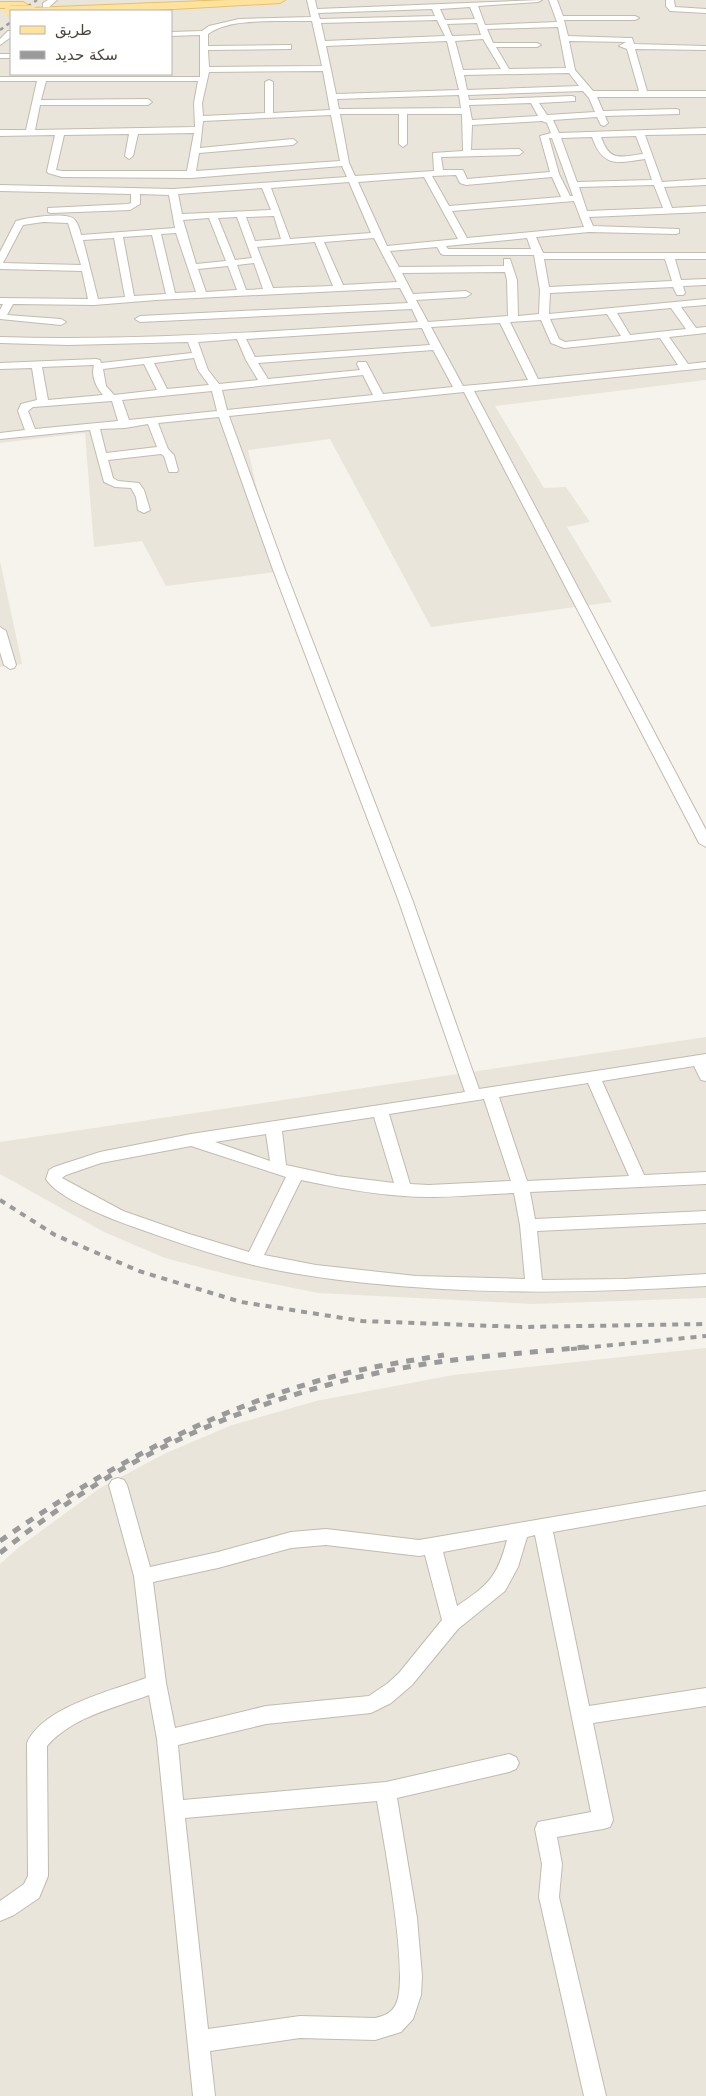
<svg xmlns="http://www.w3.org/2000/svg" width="706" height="2096" font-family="'DejaVu Sans','Noto Sans Arabic',sans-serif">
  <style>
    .residential { fill: #eae5da; fill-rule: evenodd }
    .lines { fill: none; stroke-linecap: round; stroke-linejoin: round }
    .minor-casing { stroke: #c2bbae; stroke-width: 2 }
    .major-casing { stroke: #e6c16a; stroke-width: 2 }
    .minor { fill: #fff; fill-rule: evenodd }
    .major { fill: #ffe39c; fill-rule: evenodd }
    .rail-far2 { stroke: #9a9a9a; stroke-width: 2.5; stroke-dasharray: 4 4; stroke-linecap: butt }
    .rail-far1 { stroke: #9a9a9a; stroke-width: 4; stroke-dasharray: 6 6; stroke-linecap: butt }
    .rail { stroke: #9a9a9a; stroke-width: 5; stroke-dasharray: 8 8; stroke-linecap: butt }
    .major-bridge-casing { stroke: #e6c16a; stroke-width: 12; stroke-linecap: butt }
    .major-bridge { stroke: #ffe39c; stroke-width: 11 }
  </style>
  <rect width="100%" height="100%" fill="#f6f3ec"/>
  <g class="residential">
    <path d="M 0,0 L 706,0 L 706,380 L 495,406 L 544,488 L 566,487 L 590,522 L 567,527 L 612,602 L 431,627 L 330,439 L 248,450 L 276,572 L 166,586 L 142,541 L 94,547 L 85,433 L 0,443 ZM 11,11 L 171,11 L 171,74 L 11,74 Z"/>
    <polygon points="0,561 22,664 0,667"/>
    <polygon points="706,1037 706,1298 532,1304 318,1293 234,1276 165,1258 104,1232 0,1174 0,1142"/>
    <polygon points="706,1348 706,2096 0,2096 0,1564 19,1547 100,1488 166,1453 232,1425 316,1401 453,1375"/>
  </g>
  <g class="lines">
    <g class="minor-casing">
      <g id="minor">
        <polygon points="48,0 57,0 49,7 43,7 43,3"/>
        <path d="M 307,0 L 315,0 L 317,9 L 542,0 L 538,2 L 478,6 L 485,25 L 557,22 L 549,0 L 557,0 L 563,16 L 635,16 L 639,18 L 635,20 L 564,20 L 568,36 L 629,38 L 632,38 L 634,44 L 706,46 L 706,50 L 635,49 L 647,91 L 706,91 L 706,97 L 597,97 L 603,111 L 676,109 L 679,110 L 679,114 L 605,116 L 608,123 L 604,126 L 601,125 L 597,117 L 553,120 L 559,133 L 706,128 L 706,134 L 645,135 L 662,182 L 706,179 L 706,185 L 664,187 L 672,208 L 706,206 L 706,212 L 589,217 L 593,226 L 679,229 L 679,233 L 676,234 L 589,232 L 536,237 L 543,253 L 706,253 L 706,259 L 675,259 L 681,280 L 706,279 L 706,285 L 683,286 L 685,293 L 683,295 L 677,295 L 673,287 L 550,293 L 549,314 L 706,299 L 706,305 L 681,307 L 696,328 L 706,327 L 706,333 L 669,337 L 688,364 L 706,362 L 706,368 L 474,391 L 706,830 L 706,847 L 699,843 L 464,392 L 229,416 L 284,567 L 412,899 L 479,1089 L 706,1054 L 706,1081 L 701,1080 L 694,1066 L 602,1081 L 644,1175 L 706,1172 L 706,1184 L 530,1192 L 535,1219 L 706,1211 L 706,1223 L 537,1231 L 542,1280 L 624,1279 L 706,1274 L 706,1286 C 593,1293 479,1295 366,1283 C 328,1279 290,1274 253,1265 C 213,1255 173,1241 134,1227 C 113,1220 57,1198 46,1179 L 49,1170 L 54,1167 L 100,1152 L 191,1134 L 465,1092 L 398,899 L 272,567 L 219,417 L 158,423 L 168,449 L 174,455 L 178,470 L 177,472 L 169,472 L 164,456 L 161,454 L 108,460 L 113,478 L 118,481 L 139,483 L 144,490 L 150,510 L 144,513 L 138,510 L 136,497 L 131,488 L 115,487 L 104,482 L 90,430 L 0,439 L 0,433 L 25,430 L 18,411 L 21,404 L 37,400 L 32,368 L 0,369 L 0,363 L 96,359 L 100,360 L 101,363 L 192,353 L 188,342 L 68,345 L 0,343 L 0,337 C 140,341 279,331 418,322 L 412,309 L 140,322 L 135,319 L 140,316 L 408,303 L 400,288 L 156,300 L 94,305 L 13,304 L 7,315 L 61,319 L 66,322 L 61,325 L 0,319 L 0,310 L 3,304 L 0,304 L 0,298 L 88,299 L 82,271 L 0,269 L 0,252 L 16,221 C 27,218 68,211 75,220 C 78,224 80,230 81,235 L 175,228 L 169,195 L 140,194 L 140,204 L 130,210 L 51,213 L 48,212 L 48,208 L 128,204 L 131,203 L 131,194 L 0,191 L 0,185 L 173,189 L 347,177 L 342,166 L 191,178 L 62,177 L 48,173 L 47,171 L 55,135 L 0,136 L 0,130 L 26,130 L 37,81 L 0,81 L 0,77 L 200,77 L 200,35 L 171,36 L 171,32 L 202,31 L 209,26 L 239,19 L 311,17 ZM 470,7 L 475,19 L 445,20 L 440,9 ZM 432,9 L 435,16 L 320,19 L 318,13 ZM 437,20 L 445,36 L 325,41 L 321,23 ZM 274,21 L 312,21 L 322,66 L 209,67 L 208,50 L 291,49 L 291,45 L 288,45 L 208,46 L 208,34 C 226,21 252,22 274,21 ZM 477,23 L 481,35 L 452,36 L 447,24 ZM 558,27 L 566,68 L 509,69 L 496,47 L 537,47 L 541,45 L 537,43 L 493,43 L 487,29 ZM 483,39 L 501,69 L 463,70 L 455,41 ZM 447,41 L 459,90 L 336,94 L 326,46 ZM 569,41 L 626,42 L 619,46 L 627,49 L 639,91 L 593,91 L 575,70 ZM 323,71 L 330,110 L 273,113 L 273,82 L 269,80 L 265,82 L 265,113 L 203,116 L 202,103 L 209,72 ZM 569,73 L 579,86 L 467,90 L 464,75 ZM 46,81 L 198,81 L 194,103 L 195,127 L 35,130 L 40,105 L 148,105 L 152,102 L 148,99 L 41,100 ZM 583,91 L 589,98 L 595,112 L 547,115 L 539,103 L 575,101 L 575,97 L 572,96 L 469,100 L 468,95 ZM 459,95 L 461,108 L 339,109 L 337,99 ZM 531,103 L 538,116 L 472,120 L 469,105 ZM 340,114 L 399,114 L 399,144 L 403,147 L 407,144 L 407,114 L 462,114 L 463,151 L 433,153 L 434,171 L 355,176 L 349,163 ZM 331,115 L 340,161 L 196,171 L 199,153 L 293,145 L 297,142 L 293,139 L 200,148 L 203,121 ZM 542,121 L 547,123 L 551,133 L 540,136 L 550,172 L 467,179 L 463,170 L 443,170 L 441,157 L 519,155 L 523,152 L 519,149 L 471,150 L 472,125 ZM 194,133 L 187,171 L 62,171 L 56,170 L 64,135 L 129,134 L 125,156 L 129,159 L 133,156 L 138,134 ZM 636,136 L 643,154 C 619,157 610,162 601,137 ZM 592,137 C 603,168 617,163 645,159 L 652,180 L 577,182 L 561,138 ZM 549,138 L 552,138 L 573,196 L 570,196 L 559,174 ZM 456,175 L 460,183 L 466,185 L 552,177 L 561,197 L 449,206 L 432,176 ZM 424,177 L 458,239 L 387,246 L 358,182 ZM 349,182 L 371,233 L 290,239 L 271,188 ZM 654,185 L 663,208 L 587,211 L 579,187 ZM 262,188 L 271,210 L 182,214 L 178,194 ZM 574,201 L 584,227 L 467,238 L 452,211 ZM 274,216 L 281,239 L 255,241 L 246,217 ZM 237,217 L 252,258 L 235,260 L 218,218 ZM 209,218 L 226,261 L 196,264 L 183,220 ZM 43,222 L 68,223 L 81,265 L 3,263 L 23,225 ZM 176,233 L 196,292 L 175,293 L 161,234 ZM 152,235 L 166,294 L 134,296 L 123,237 ZM 114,238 L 125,297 L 98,299 L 83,240 ZM 374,238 L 397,282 L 343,285 L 324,242 ZM 527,238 L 531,249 L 448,249 L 446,246 ZM 315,242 L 333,286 L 273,288 L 257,247 ZM 437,247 L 441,254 L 444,255 L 534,255 L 540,290 L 539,314 L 518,316 L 517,280 L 510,259 L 504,259 L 504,266 L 399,267 L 390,251 ZM 544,259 L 665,259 L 672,281 L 549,287 ZM 254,263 L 263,289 L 246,290 L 237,265 ZM 228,266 L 237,290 L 206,292 L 198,269 ZM 505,272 L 507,280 L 508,316 L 428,322 L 416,300 L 466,297 L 471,294 L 466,291 L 413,294 L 402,273 ZM 671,308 L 686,329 L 630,335 L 617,313 ZM 607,314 L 621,336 L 565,342 L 559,339 L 550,319 ZM 541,320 L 551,343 L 564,348 L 660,338 L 678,365 L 538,379 L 510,322 ZM 500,323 L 528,380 L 463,386 L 431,327 ZM 422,328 L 430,345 L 255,357 L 246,339 ZM 237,339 L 246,360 L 258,380 L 219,384 L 208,370 L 198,342 ZM 433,350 L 453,387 L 383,394 L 366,362 L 358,362 L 357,364 L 360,370 L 268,379 L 258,363 ZM 194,358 L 198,370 L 209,385 L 167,389 L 154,363 ZM 144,364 L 157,390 L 114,395 L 106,386 L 103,369 ZM 94,365 C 91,376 96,387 103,395 L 48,400 L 42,367 ZM 363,375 L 373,395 L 227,410 L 222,390 ZM 212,391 L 217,411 L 129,420 L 122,400 ZM 112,401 L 118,421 L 35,429 L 28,411 L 33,407 ZM 148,424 L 157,447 L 106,453 L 100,429 L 125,428 ZM 588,1083 L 629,1176 L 527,1181 L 499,1097 ZM 484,1099 L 511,1181 L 429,1185 L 410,1184 L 389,1114 ZM 374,1117 L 394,1183 L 337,1176 L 286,1165 L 282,1131 ZM 266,1134 L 270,1161 L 215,1142 ZM 191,1146 L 286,1177 L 249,1252 L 186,1233 L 123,1211 L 62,1178 L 66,1175 L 101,1163 ZM 301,1180 C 343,1189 387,1197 430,1197 C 458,1197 486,1194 514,1193 L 520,1225 L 525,1279 L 416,1276 L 316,1265 L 264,1255 Z"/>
        <polygon points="666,0 674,0 675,7 706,9 706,13 670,11 666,6"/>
        <polygon points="8,31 11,31 11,37 0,45 0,39"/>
        <rect x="0" y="54" width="11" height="4"/>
        <polygon points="0,627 6,631 16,665 14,668 10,669 4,665 0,652"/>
        <path d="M 118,1478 L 124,1480 L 127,1485 L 150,1567 L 218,1552 L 291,1532 L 326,1529 L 419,1540 L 706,1491 L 706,1505 L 553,1532 L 589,1706 L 706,1688 L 706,1706 L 593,1723 L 613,1820 L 610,1827 L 603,1829 L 557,1837 L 562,1864 L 559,1897 L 606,2096 L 584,2096 L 539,1897 L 542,1864 L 535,1829 L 538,1822 L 591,1812 L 535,1535 L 527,1537 L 518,1567 L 505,1591 L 458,1629 L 412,1685 L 391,1703 L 371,1713 L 266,1724 L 178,1745 L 183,1800 L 386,1782 L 509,1754 L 516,1757 L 519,1763 L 516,1769 L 509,1772 L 397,1798 L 417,1918 L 422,1976 L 421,1995 L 413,2019 L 401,2032 L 375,2040 L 300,2038 L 210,2051 L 215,2096 L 193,2096 L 157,1739 L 149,1695 C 114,1708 72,1717 47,1746 L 48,1876 L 39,1898 L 14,1915 L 0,1921 L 0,1901 L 24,1884 L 28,1876 L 27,1743 C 43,1707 111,1691 146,1678 L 134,1576 L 109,1485 L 112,1480 ZM 507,1540 C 497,1578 488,1585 457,1606 L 443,1552 ZM 326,1545 L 419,1556 L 425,1555 L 442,1620 L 399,1673 L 388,1683 L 369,1696 L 266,1706 L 175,1728 L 166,1683 L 153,1582 L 218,1568 L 291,1548 ZM 377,1801 C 383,1838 410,1976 396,2004 C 392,2013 384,2016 375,2018 L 300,2016 L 208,2029 L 185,1818 Z"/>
      </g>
    </g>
    <g class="major-casing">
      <g id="major">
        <polygon points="229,0 285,0 280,3 157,10 26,11 31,8"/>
        <polygon points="0,2 23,2 28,5 23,8 0,8"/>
      </g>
    </g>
    <use href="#minor" class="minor"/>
    <use href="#major" class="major"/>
    <g class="rail-far2">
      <polyline points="21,11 37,0"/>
      <polyline points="0,30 11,22"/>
    </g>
    <g class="rail-far1">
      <polyline points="0,1200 55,1235 139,1271 241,1302 362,1321 522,1327 706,1324"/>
      <polyline points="571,1349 706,1336"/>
    </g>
    <g class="rail">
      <path d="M 0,1541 C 101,1471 202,1414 321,1380 C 361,1368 403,1362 444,1355"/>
      <path d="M 0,1553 C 29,1530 58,1509 89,1489 C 187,1426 305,1384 419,1365 C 474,1356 530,1353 585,1347"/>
    </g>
    <g class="major-bridge-casing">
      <polyline id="major-bridge" points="10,11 31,11"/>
    </g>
    <use href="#major-bridge" class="major-bridge"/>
  </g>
  <rect x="10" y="10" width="162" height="65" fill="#ffffff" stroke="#b7b4b0"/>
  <rect x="20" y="26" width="25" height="8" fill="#ffe39c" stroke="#b7b4b0"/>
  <text x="55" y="35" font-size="15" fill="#4b4439">طريق</text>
  <rect x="20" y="51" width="25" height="8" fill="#9a9a9a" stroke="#b7b4b0"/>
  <text x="55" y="60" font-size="15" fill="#4b4439">سكة حديد</text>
</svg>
